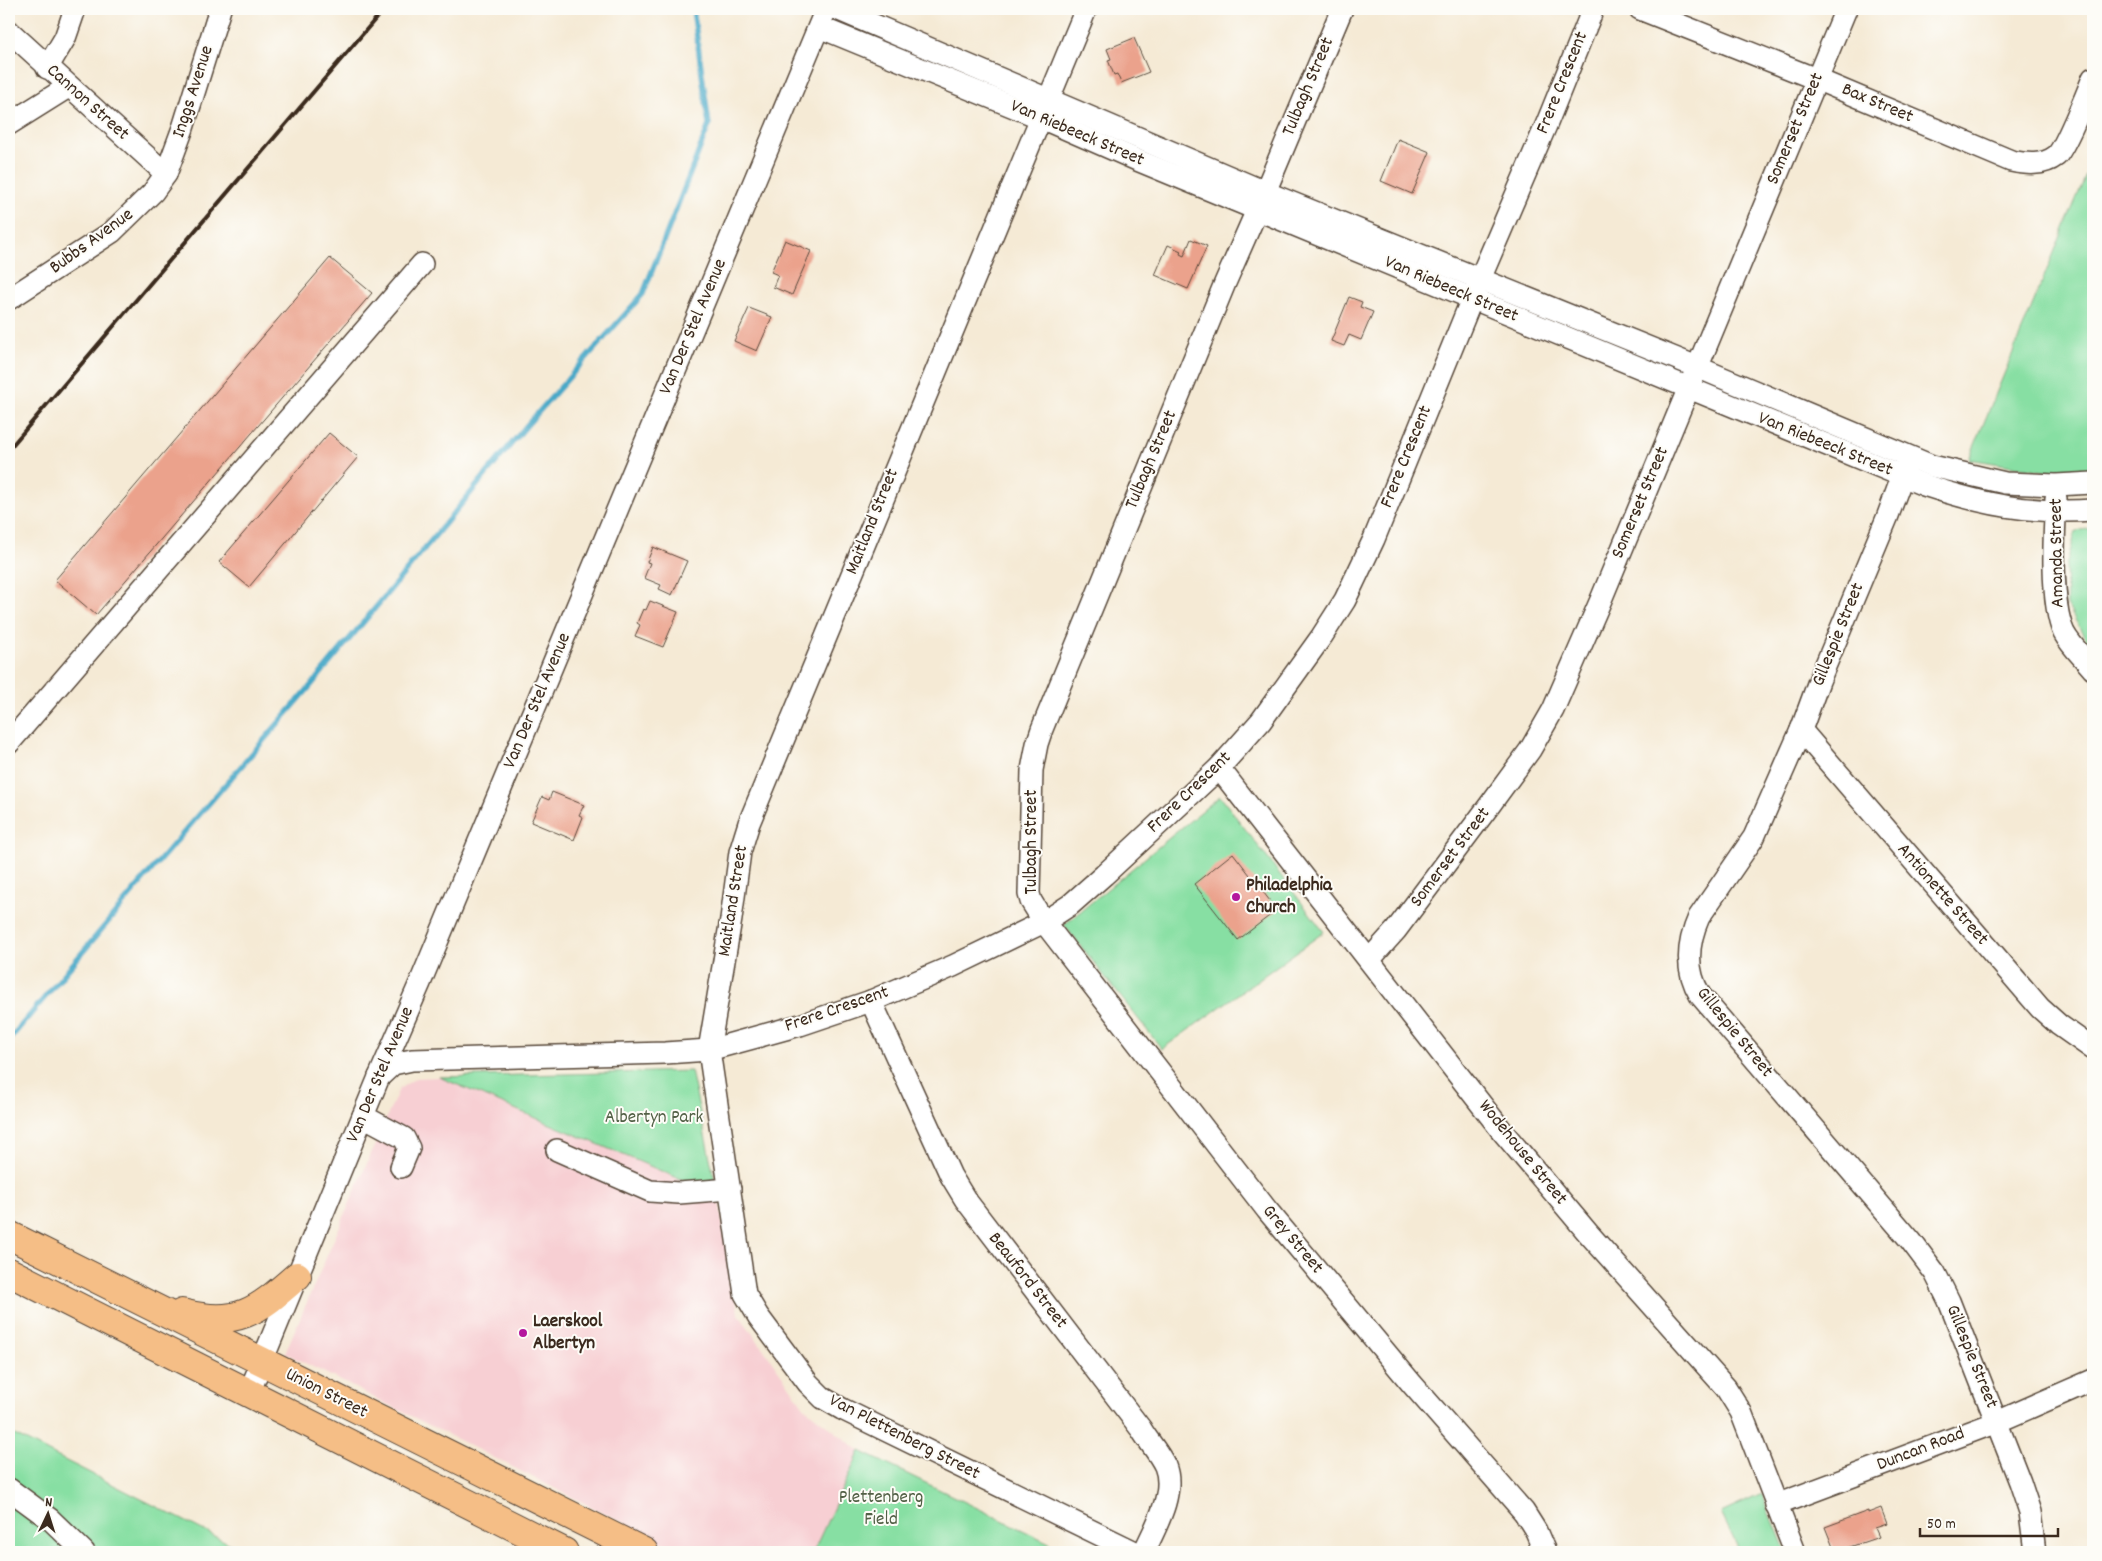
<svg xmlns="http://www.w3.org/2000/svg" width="2102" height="1561" font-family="Dekko,sans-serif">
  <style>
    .built { fill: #f7cfd3 }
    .green { fill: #87dfa3; stroke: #618460 }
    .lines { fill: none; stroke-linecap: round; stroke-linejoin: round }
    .stream { stroke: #48a9c8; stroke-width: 5.5 }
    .building { fill: #eba28c }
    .minor-casing { stroke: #574739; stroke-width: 24 }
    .major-casing { stroke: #574739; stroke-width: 30 }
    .minor { stroke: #fff; stroke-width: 21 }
    .major { stroke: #f5be86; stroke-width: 28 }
    .rail { stroke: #3b2a1e; stroke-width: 4 }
    .poi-dot { fill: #b5179e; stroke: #fdfcf7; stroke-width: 2 }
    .labels { text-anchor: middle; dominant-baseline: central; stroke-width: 4; stroke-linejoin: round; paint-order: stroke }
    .street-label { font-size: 19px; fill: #3b2a1e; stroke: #fdfcf7 }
    .poi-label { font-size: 19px; font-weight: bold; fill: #3b2a1e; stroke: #fdfcf7; text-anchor: start }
    .park-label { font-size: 19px; fill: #526046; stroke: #fdfcf7 }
  </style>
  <rect width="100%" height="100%" fill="#fdfcf7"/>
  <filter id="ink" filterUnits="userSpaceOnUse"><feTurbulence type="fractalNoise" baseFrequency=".02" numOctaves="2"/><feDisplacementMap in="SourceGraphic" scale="10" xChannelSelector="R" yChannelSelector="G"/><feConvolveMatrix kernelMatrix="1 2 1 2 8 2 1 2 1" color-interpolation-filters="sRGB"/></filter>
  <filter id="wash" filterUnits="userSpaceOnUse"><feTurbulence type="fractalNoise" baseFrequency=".0096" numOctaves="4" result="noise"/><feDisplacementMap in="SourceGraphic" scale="20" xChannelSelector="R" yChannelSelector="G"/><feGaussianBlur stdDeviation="1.12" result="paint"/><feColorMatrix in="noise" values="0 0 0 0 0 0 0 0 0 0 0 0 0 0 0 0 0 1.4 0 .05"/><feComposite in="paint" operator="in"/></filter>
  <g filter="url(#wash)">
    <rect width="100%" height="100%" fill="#f5ead5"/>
    <polygon class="built" points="439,1077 718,1195 738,1313 805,1408 860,1451 813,1552 682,1552 285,1353 399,1089 416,1078"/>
    <g class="green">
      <polygon points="2093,158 2093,471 2056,473 1969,459"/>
      <polygon points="2093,528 2093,649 2088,643 2067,605 2066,566 2076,531"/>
      <polygon points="1220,796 1324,932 1162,1049 1064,925"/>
      <polygon points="691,1071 718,1195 439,1077"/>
      <polygon points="9,1432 246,1552 9,1552"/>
      <polygon points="860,1451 1068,1552 813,1552"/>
      <polygon points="1762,1494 1786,1552 1740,1552 1721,1513"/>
    </g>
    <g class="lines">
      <polyline class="stream" points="9,1040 154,867 308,689 527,425 643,294 709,125 693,9"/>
    </g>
    <g id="blocks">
      <g class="building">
        <polygon points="1134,38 1149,72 1121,83 1117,74 1114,75 1108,60 1111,59 1107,49"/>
        <polygon points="1398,139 1430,152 1412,194 1381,181"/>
        <polygon points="1191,239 1207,246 1188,289 1155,275 1168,245 1181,251 1180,254 1184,256"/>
        <polygon points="785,240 811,251 792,295 773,287 778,275 771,272"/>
        <polygon points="330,258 372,293 96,615 55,580"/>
        <polygon points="1349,297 1362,302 1360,307 1373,312 1361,340 1349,335 1344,346 1331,341"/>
        <polygon points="749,308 772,317 757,351 734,341"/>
        <polygon points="329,433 358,457 249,587 219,562"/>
        <polygon points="653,547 687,561 672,595 659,589 661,585 644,578 650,563 647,562"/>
        <polygon points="650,601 678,612 663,647 635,636 640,625 637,623 643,609 646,610"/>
        <polygon points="552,792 584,805 579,815 583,817 574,840 531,822 542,797 549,800"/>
        <polygon points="1233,853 1277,910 1238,940 1194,884"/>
        <polygon points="1881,1508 1887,1524 1875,1528 1879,1537 1835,1552 1825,1527 1868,1511 1868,1513"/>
      </g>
    </g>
  </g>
  <g filter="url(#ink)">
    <use href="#blocks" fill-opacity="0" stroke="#574739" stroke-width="1"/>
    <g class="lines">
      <g class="minor-casing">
        <g id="minor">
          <polyline points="837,9 1265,192 1697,367 1932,466 2005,483 2056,485 2093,483"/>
          <polyline points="1086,9 749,823 740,852 731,919 709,1050 745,1294 758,1316 808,1383 823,1398 842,1409 1135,1552"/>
          <polyline points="1342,9 1265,192 1225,283 1042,729 1037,744 1032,770 1029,894 1031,901 1044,922 1267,1210 1412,1384 1524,1512 1536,1531 1545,1552"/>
          <path d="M 1640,9 L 1816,79 L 2011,161 C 2026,164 2043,166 2056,156 C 2064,150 2088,91 2093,78"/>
          <path d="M 819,27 L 1041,118 L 1137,160 L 1924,485 C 1985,505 2029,514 2093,510"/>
          <polyline points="9,31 166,174"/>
          <polyline points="47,68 65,38 75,9"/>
          <polyline points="9,124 68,87"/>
          <polyline points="9,299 112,232 153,192 166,174 183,128 220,9"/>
          <path d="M 1907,464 L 1887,518 L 1819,681 L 1801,730 L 1754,837 L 1699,917 C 1687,944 1685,970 1700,995 L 1911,1241 L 1935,1273 L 1949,1301 L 2020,1482 L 2030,1512 L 2035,1552"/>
          <path d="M 2056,498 C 2054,532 2050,603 2064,633 C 2071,646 2083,657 2093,669"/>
          <polyline points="1801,730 2040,1008 2059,1025 2093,1049"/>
          <polyline points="9,743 422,264"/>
          <polyline points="1219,768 1502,1131 1588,1233 1726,1388 1741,1412 1795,1552"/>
          <polyline points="1370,959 1396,930 1489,806 1530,750 1553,710 1600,602 1846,9"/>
          <path d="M 871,1001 L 951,1176 L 965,1199 L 1141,1429 C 1148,1441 1159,1453 1165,1466 C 1176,1493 1155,1528 1144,1552"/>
          <polyline points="379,1077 393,1064 412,1060 665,1053 709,1050 800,1025 871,1001 953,966 1044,922 1070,905 1104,875 1219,768 1261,721 1322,636 1345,600 1374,539 1480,279 1547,123 1593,9"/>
          <polyline points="363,1116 404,1138 409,1148 401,1167"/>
          <polyline points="557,1150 650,1191 679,1193 730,1189"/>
          <polyline points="249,1393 379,1077 420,983 826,9"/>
          <polyline points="9,1489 51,1520 84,1552"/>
          <polyline points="1776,1505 1997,1422 2093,1380"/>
        </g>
      </g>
      <g class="major-casing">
        <g id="major">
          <polyline points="9,1235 644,1552"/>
          <polyline points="9,1272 564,1552"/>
          <path d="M 182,1313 C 238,1327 256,1312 297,1276"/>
        </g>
      </g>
      <use href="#minor" class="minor"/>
      <use href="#major" class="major"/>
      <polyline class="rail" points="9,449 384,9"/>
    </g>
  </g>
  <g class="poi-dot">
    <circle cx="1236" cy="897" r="5"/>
    <circle cx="523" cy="1333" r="5"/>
  </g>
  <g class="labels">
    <g class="street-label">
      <text transform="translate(1563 83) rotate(-68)">Frere Crescent</text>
      <text transform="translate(1309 87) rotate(-67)">Tulbagh Street</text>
      <text transform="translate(194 92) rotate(-72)">Inggs Avenue</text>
      <text transform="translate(87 103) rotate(42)">Cannon Street</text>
      <text transform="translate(1877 104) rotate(23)">Bax Street</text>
      <text transform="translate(1796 129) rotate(-67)">Somerset Street</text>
      <text transform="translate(1077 134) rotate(23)">Van Riebeeck Street</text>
      <text transform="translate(92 242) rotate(-36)">Bubbs Avenue</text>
      <text transform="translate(1451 290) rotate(23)">Van Riebeeck Street</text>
      <text transform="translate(694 327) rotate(-67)">Van Der Stel Avenue</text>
      <text transform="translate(1825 445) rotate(22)">Van Riebeeck Street</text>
      <text transform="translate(1407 457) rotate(-68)">Frere Crescent</text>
      <text transform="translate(1152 460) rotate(-67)">Tulbagh Street</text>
      <text transform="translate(1641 503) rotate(-67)">Somerset Street</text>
      <text transform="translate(873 522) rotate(-68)">Maitland Street</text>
      <text transform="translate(2058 553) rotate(-91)">Amanda Street</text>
      <text transform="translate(1839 635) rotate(-68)">Gillespie Street</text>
      <text transform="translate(538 701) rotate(-67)">Van Der Stel Avenue</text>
      <text transform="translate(1190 793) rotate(-44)">Frere Crescent</text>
      <text transform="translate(1032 842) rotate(-90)">Tulbagh Street</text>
      <text transform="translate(1451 858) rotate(-53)">Somerset Street</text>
      <text transform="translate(1942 895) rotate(49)">Antionette Street</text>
      <text transform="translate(734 901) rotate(-81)">Maitland Street</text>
      <text transform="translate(837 1010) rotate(-19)">Frere Crescent</text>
      <text transform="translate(1734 1033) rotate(51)">Gillespie Street</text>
      <text transform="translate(381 1075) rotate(-67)">Van Der Stel Avenue</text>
      <text transform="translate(1522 1153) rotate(51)">Wodehouse Street</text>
      <text transform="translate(1292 1240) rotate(50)">Grey Street</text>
      <text transform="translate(1027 1281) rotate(52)">Beauford Street</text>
      <text transform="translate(1971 1357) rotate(68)">Gillespie Street</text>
      <text transform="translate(326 1394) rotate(27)">Union Street</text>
      <text transform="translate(904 1438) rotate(27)">Van Plettenberg Street</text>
      <text transform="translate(1921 1450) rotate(-21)">Duncan Road</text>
    </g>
    <g class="poi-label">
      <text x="1246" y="886">Philadelphia<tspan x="1246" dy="22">Church</tspan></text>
      <text x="533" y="1322">Laerskool<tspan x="533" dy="22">Albertyn</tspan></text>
    </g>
    <g class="park-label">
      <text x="654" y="1118">Albertyn Park</text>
      <text x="881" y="1498">Plettenberg<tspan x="881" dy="22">Field</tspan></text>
    </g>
  </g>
  <rect width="2102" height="1561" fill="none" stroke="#fdfcf7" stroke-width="30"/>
  <g transform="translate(48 1514) rotate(4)" stroke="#fdfcf7" stroke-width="4" paint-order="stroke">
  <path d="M0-4L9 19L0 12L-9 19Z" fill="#3b2a1e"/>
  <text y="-8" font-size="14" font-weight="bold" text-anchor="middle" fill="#3b2a1e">N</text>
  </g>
  <path d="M1920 1528v8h138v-8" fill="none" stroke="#3b2a1e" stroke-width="2.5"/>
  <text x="1927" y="1528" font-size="15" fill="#3b2a1e" stroke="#fdfcf7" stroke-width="4" paint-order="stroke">50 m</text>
</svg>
